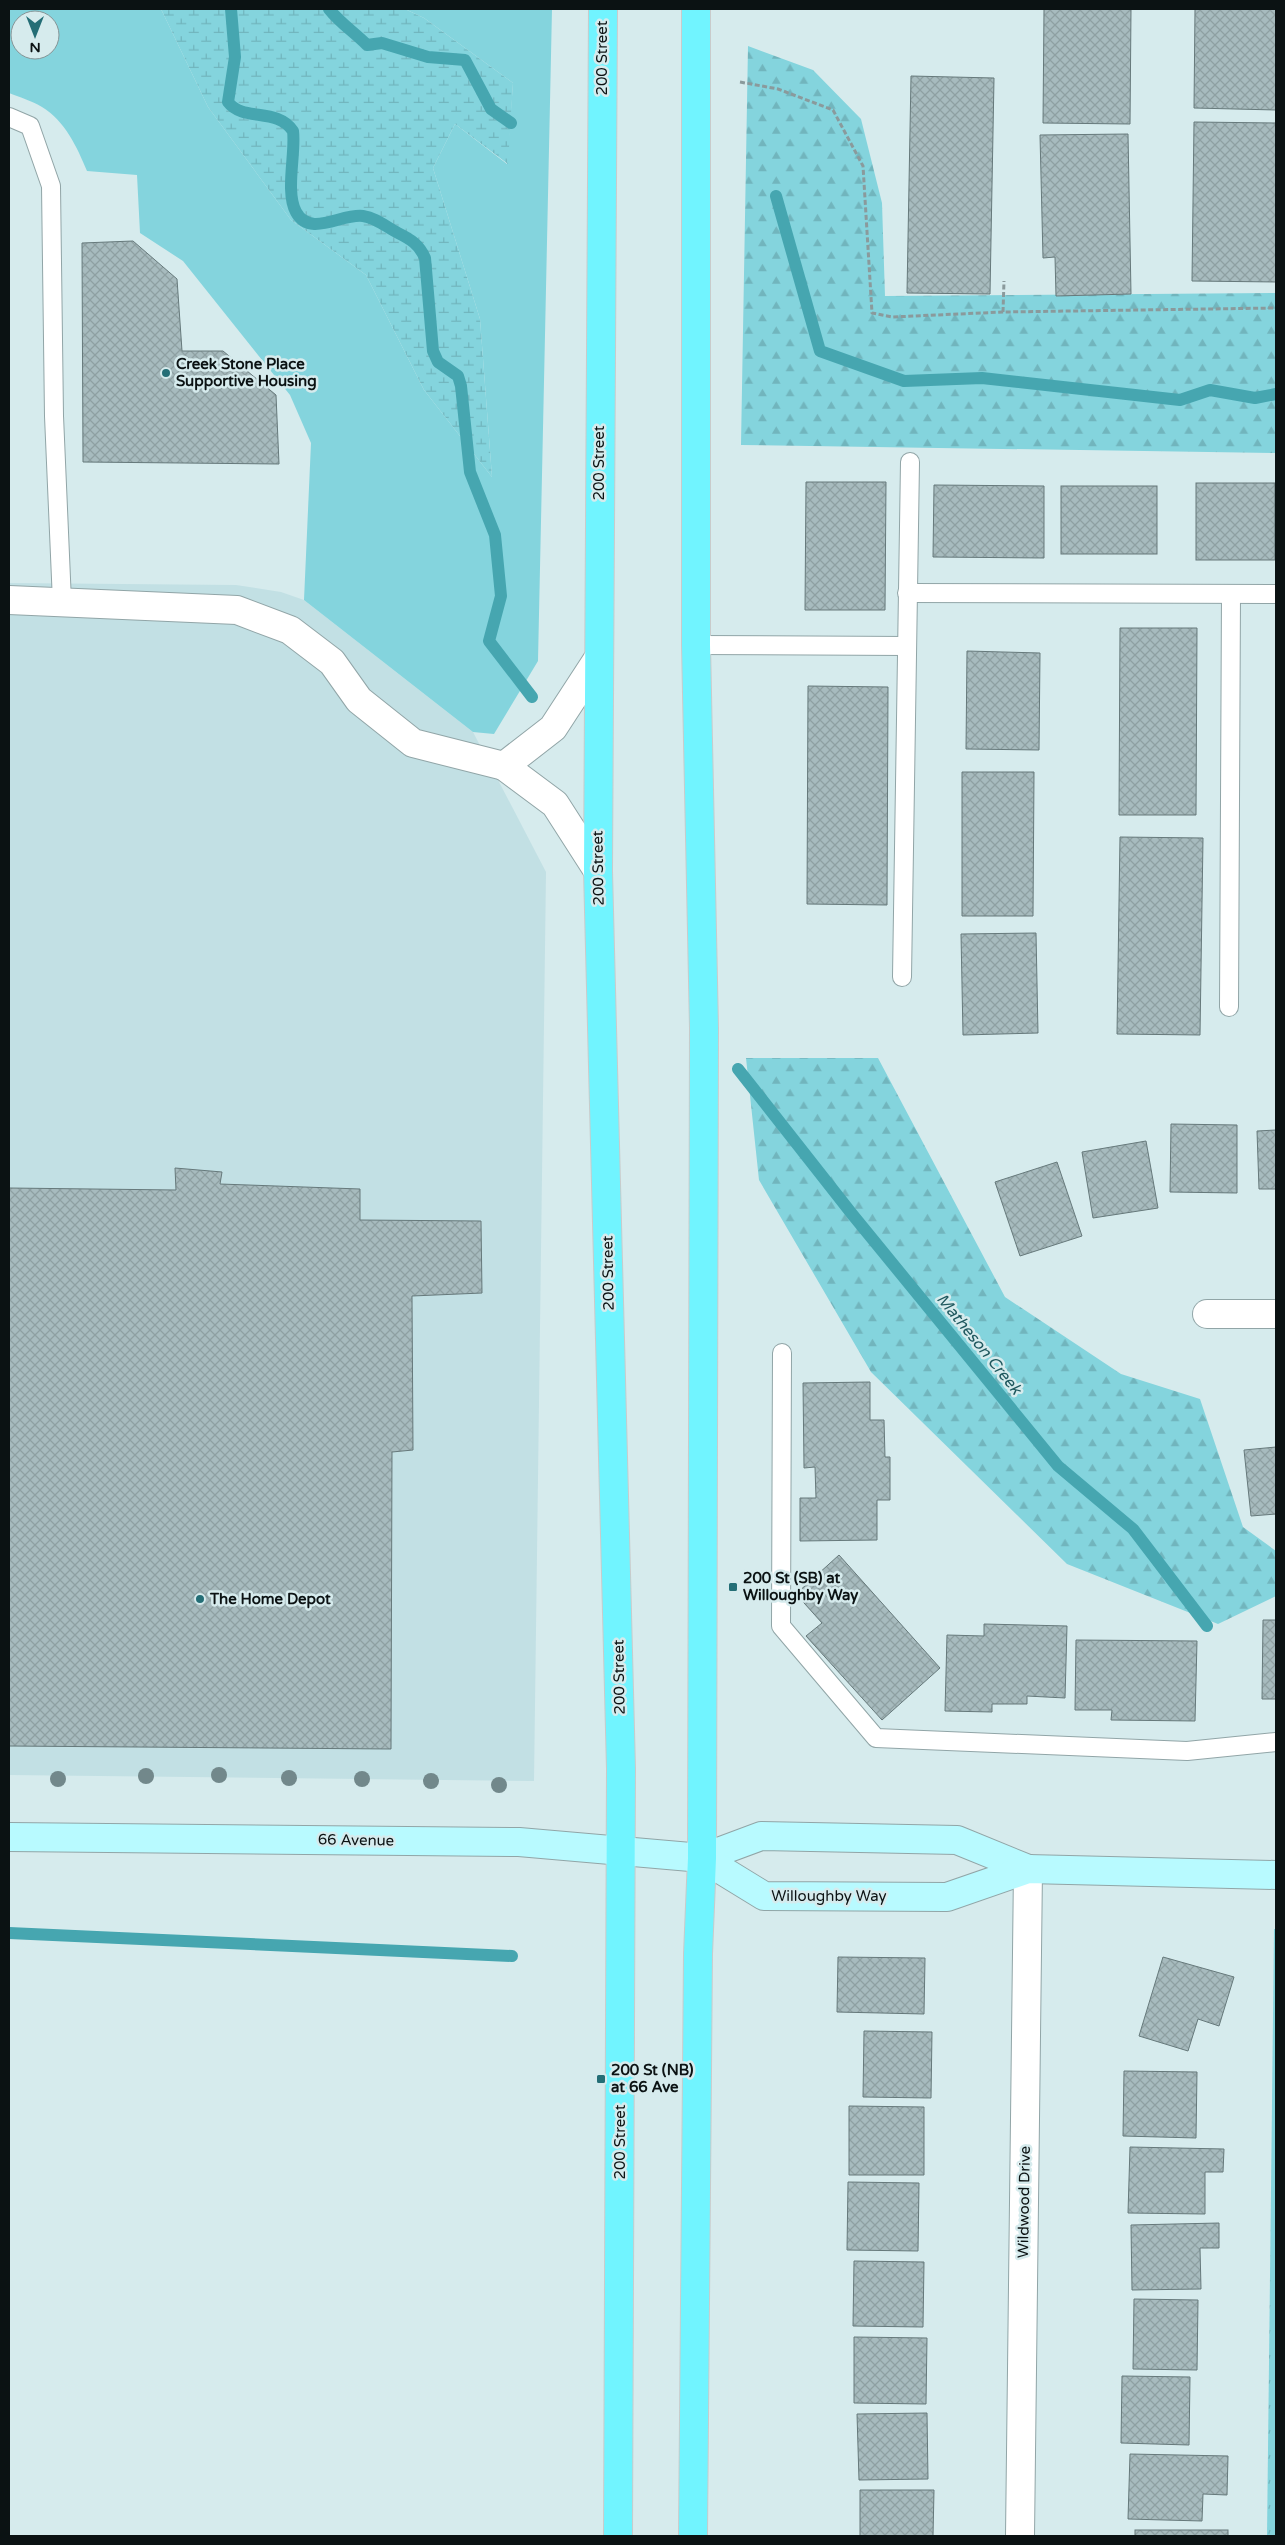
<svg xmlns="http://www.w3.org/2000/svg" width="1285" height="2545" font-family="'Varela Round',sans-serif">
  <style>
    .built { fill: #c2e0e4 }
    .green { fill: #84d4dd; fill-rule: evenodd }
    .forest { fill: url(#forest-firs) }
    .wetland { fill: url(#wetland-marsh) }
    .park { fill: url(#park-tufts) }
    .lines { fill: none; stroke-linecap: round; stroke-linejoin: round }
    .stream { stroke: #46a6b0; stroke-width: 12 }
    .building { fill: url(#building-cross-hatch); stroke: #66797b }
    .lane-casing { stroke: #91a5a7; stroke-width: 20 }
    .street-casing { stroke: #91a5a7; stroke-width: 30 }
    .secondary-casing { stroke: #91a5a7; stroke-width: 30 }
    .primary-casing { stroke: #c9cbcb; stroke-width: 30 }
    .path { stroke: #8a9a9c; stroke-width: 3; stroke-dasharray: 5 2.5; stroke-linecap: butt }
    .lane { stroke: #fff; stroke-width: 18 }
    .street { stroke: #fff; stroke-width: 28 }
    .secondary { stroke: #b8faff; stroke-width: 28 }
    .primary { stroke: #71f4ff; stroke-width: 28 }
    .tree { fill: #72888b }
    .poi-dot { fill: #246e76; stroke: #d6ebed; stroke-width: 2 }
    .labels { text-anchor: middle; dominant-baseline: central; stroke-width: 5; stroke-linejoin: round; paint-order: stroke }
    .street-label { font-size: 15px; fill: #0b1213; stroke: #d6ebed }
    .poi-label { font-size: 15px; font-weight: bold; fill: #0b1213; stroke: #d6ebed; text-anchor: start }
    .water-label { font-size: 16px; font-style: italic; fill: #1f585e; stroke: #d6ebed }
  </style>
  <defs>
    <pattern id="forest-firs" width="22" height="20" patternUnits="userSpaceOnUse" patternTransform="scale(1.25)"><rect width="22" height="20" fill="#84d4dd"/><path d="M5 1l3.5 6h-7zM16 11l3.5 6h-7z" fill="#71b5bd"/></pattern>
    <pattern id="wetland-marsh" width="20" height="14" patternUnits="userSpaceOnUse" patternTransform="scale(1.25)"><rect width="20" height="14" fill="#84d4dd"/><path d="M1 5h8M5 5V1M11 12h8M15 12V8" fill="none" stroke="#71b5bd"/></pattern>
    <pattern id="park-tufts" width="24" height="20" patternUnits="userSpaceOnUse" patternTransform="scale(1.25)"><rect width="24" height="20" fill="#84d4dd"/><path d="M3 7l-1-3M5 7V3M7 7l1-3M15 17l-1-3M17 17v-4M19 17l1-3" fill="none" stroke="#71b5bd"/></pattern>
    <pattern id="building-cross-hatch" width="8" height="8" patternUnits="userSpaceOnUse" patternTransform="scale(1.25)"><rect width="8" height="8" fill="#a7bbbe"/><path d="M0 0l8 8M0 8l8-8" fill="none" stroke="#8ea0a2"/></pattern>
  </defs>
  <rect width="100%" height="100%" fill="#d6ebed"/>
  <polygon class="built" points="9,583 236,585 281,592 304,600 473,732 546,872 534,1781 9,1775"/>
  <path class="green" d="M 9,9 L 161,9 L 208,107 L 291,220 L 366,275 L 424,390 L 492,477 L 480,319 L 433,168 L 455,124 L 507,164 L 513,83 L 424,18 L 405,9 L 552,9 L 538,661 L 494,734 L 473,732 L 304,600 L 311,443 L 290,395 L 183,261 L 140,233 L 137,175 L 87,171 C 77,147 65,121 42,107 C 32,101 19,97 9,93 ZM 20,20 L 50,20 L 50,50 L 20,50 Z"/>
  <g class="forest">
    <polygon points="748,46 813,70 861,119 882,203 885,296 1276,293 1276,453 741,445"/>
    <polygon points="746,1058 878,1058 1005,1297 1121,1374 1200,1399 1243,1527 1276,1551 1276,1596 1218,1624 1067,1564 871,1372 759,1180"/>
  </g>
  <polygon class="wetland" points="161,9 405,9 424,18 513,83 508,164 455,124 433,168 480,319 492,477 424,390 366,275 291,220 208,107"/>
  <polygon class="park" points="1274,1929 1276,1929 1276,2536 1267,2536"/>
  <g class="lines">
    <g class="stream">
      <path d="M 231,9 L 235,57 L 228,102 C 243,122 277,107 293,131 C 296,152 285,192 296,212 C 310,238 342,213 363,216 C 377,218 386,227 398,233 C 410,239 419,244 425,258 L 433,351 L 438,362 L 458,376 L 461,386 L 470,472 L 495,535 L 501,596 L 489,641 L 532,697"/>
      <path d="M 329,9 C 340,23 354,32 367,45 L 382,43 L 428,57 L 465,60 L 491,109 L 511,123"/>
      <polyline points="776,196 820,351 904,381 982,378 1180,400 1210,390 1255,398 1276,394"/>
      <polyline points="738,1069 852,1214 1058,1466 1133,1529 1207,1626"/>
      <polyline points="9,1933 512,1956"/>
    </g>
  </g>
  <g class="building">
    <polygon points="1044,9 1131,9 1130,124 1043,123"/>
    <polygon points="1195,9 1276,9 1276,110 1194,108"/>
    <polygon points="911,76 994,78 990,294 907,293"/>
    <polygon points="1194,122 1276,123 1276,282 1192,281"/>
    <polygon points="1128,134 1131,294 1056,296 1055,257 1043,258 1040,135"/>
    <polygon points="133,241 177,279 182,351 223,351 276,395 279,464 83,462 82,243"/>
    <polygon points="806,482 886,482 885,610 805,610"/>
    <rect x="1196" y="483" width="79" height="77"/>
    <polygon points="934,485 1044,486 1044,558 933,557"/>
    <rect x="1061" y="486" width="96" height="68"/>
    <polygon points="1120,628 1197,628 1196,815 1119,815"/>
    <polygon points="967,651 1040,653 1039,750 966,749"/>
    <polygon points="808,686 888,687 887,905 807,904"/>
    <polygon points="962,772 1034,772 1033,916 962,916"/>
    <polygon points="1120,837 1203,838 1200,1035 1117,1034"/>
    <polygon points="1036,933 1038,1033 963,1035 961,934"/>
    <polygon points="1171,1124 1237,1125 1237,1193 1170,1192"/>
    <polygon points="1276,1130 1276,1189 1259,1189 1257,1131"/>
    <polygon points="1146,1141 1158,1208 1093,1218 1082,1152"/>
    <polygon points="1057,1162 1082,1236 1020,1256 995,1182"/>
    <polygon points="175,1168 222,1172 220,1184 360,1189 360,1220 481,1221 482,1293 412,1296 413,1450 392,1452 391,1749 9,1746 9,1188 176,1190"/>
    <polygon points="870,1382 870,1420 884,1420 885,1457 890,1457 890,1500 877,1500 877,1540 800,1541 800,1498 816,1498 815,1467 804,1468 803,1383"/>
    <polygon points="1276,1447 1276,1514 1251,1516 1244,1450"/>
    <polygon points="839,1555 940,1668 882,1720 806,1636 822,1623 796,1594"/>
    <polygon points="1263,1620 1276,1620 1276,1699 1262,1699"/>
    <polygon points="984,1624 1067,1626 1065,1698 1027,1696 1027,1704 992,1704 992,1712 945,1711 947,1635 984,1636"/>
    <polygon points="1076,1640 1197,1641 1195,1721 1111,1720 1112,1710 1075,1710"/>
    <polygon points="838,1957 925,1958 924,2014 837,2012"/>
    <polygon points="1163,1957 1234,1977 1219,2026 1198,2019 1188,2051 1139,2036"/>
    <polygon points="864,2031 932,2032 931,2098 863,2097"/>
    <polygon points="1124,2071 1197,2072 1196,2138 1123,2136"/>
    <polygon points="849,2106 924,2107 924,2175 849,2175"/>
    <polygon points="1130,2147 1224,2149 1223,2172 1205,2172 1205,2214 1128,2213"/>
    <polygon points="848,2182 919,2183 918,2251 847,2250"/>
    <polygon points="1219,2223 1219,2248 1200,2248 1201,2289 1132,2290 1131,2225"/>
    <polygon points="854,2261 924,2262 923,2327 853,2326"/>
    <polygon points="1134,2299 1198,2300 1197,2370 1133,2369"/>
    <polygon points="854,2337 927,2338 926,2404 854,2403"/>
    <polygon points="1122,2376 1190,2377 1189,2445 1121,2443"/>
    <polygon points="927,2413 928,2479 859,2480 857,2414"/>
    <polygon points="1130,2454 1228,2456 1227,2495 1203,2494 1202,2521 1128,2519"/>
    <polygon points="860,2490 934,2490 933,2536 860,2536"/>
    <rect x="1135" y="2530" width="93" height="6"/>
  </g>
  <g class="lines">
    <g class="lane-casing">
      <g id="lane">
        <polyline points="9,117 30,126 51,186 54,416 62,602"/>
        <polyline points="907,593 1276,594"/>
        <polyline points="696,645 907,646"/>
        <polyline points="902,977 910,462"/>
        <polyline points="1229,1007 1231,594"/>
        <polyline points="782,1353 781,1626 876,1738 1187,1751 1276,1742"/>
      </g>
    </g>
    <g class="street-casing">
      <g id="street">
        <polyline points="9,600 237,610 290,630 332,662 359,700 413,743 504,766"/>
        <polyline points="598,659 553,728 504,766 555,804 598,871"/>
        <polyline points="1207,1314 1276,1314"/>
        <polyline points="1020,2536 1028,1869"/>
      </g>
    </g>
    <g class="secondary-casing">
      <g id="secondary">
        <polyline points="9,1837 519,1842 702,1858 761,1836 957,1840 1028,1869"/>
        <polyline points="702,1858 764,1896 947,1897 1028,1869 1276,1875"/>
      </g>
    </g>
    <g class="primary-casing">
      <g id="primary">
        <polyline points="603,9 598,871 621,1769 618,2536"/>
        <polyline points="693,2536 698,1954 702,1858 704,1028 696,645 696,9"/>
      </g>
    </g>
    <g class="path">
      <polyline points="740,82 778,89 833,110 863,166 872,313 892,317 1003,312 1276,308"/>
      <polyline points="1003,312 1004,281"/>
    </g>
    <use href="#lane" class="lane"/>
    <use href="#street" class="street"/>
    <use href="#secondary" class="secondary"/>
    <use href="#primary" class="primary"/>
  </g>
  <g class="tree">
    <circle cx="219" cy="1775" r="8"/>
    <circle cx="146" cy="1776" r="8"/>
    <circle cx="289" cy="1778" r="8"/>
    <circle cx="58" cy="1779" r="8"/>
    <circle cx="362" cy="1779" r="8"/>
    <circle cx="431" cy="1781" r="8"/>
    <circle cx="499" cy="1785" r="8"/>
  </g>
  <g class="poi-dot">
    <circle cx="166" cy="373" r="5"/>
    <rect x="728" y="1582" width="10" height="10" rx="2.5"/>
    <circle cx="200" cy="1599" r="5"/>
    <rect x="596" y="2074" width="10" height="10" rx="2.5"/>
  </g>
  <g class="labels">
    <g class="street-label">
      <text transform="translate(602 58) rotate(-90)">200 Street</text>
      <text transform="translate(599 463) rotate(-90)">200 Street</text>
      <text transform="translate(598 868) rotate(-91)">200 Street</text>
      <text transform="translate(608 1273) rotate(-91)">200 Street</text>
      <text transform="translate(619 1677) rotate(-91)">200 Street</text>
      <text transform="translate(356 1840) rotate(1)">66 Avenue</text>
      <text x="829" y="1896">Willoughby Way</text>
      <text transform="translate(620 2142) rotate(-90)">200 Street</text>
      <text transform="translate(1024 2202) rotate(-89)">Wildwood Drive</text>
    </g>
    <g class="poi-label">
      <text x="176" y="364">Creek Stone Place<tspan x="176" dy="17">Supportive Housing</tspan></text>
      <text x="743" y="1578">200 St (SB) at<tspan x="743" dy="17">Willoughby Way</tspan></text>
      <text x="210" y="1599">The Home Depot</text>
      <text x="611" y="2070">200 St (NB)<tspan x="611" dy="17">at 66 Ave</tspan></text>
    </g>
    <g class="water-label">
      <text transform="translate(979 1344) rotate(51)">Matheson Creek</text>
    </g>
  </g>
  <rect width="1285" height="2545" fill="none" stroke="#0b1213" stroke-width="20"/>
  <g transform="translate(35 35) rotate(180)"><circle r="24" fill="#d6ebed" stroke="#859496"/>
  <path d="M0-4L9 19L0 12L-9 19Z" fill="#246e76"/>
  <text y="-8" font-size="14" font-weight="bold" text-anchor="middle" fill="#0b1213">N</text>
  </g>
</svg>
